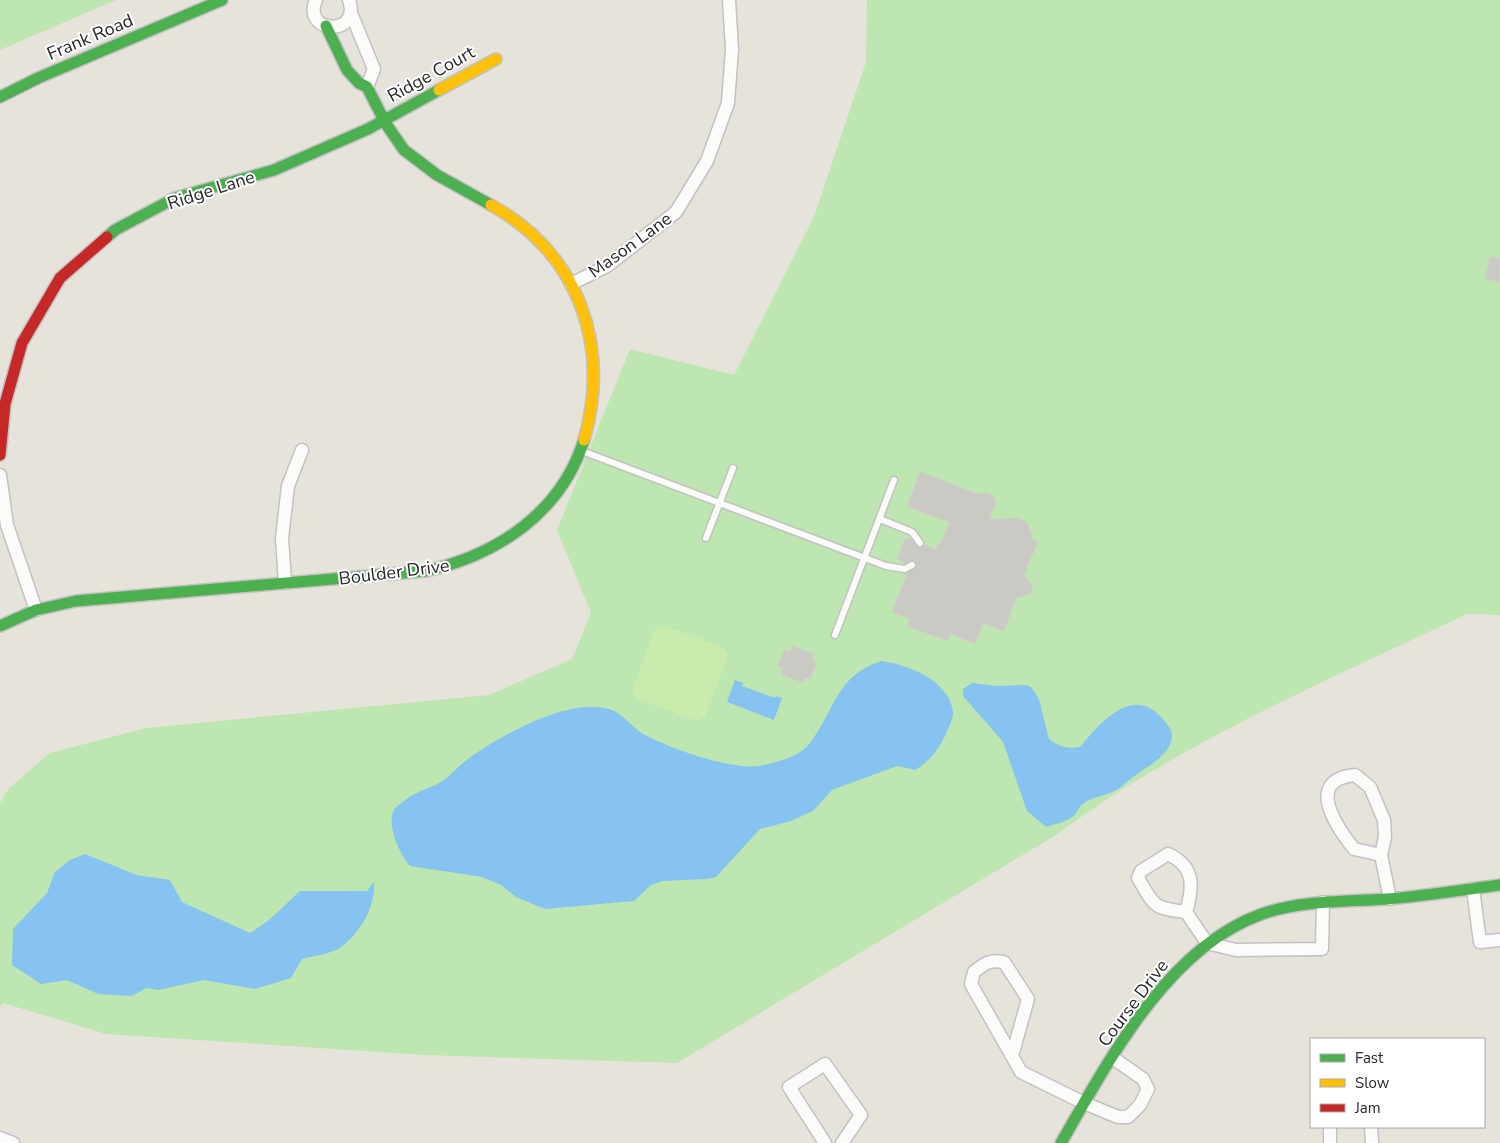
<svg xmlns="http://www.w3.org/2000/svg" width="1500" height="1143" font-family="'Nunito Sans',sans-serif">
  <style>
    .green { fill: #bee6b0 }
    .pitch { fill: #c9ebad }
    .water { fill: #87c3f0 }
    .building { fill: #cbc9c3; stroke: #d1cfc8 }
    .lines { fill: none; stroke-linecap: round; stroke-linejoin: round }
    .lane-casing { stroke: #c3c1c2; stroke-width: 9 }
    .street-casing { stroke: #c3c1c2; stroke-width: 15 }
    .fast-casing { stroke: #c3c1c2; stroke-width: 14 }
    .slow-casing { stroke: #c3c1c2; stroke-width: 14 }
    .jam-casing { stroke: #c3c1c2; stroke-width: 14 }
    .lane { stroke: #fbfbfa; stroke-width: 6 }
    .street { stroke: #fbfbfa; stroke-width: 12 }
    .fast { stroke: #4caf50; stroke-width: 11 }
    .slow { stroke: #ffc107; stroke-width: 11 }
    .jam { stroke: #c62828; stroke-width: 11 }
    .labels { text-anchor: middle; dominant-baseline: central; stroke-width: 4; stroke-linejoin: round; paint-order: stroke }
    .street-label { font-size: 18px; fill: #272727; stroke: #fff }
  </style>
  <rect width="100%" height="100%" fill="#e6e3db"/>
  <g class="green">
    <polygon points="0,0 116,0 0,50"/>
    <path d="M 867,0 L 1500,0 L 1500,615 L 1467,614 C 1326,681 1181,742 1056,835 L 677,1063 L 425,1055 L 106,1034 L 3,1003 L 0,1007 L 0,803 L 9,788 L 50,753 L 146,728 L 489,695 L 572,659 L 591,613 L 557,530 L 630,349 L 734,375 L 814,217 L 866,62 Z"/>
  </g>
  <polygon class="pitch" points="662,625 724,648 728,656 705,717 697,721 635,698 632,691 655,629"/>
  <g class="water">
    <path d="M 882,661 C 909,665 948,680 953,711 C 954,719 948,729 945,736 C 938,750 929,762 915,770 L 897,766 L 832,790 L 813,811 L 791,821 L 760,829 L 716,877 L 707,879 L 662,881 L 651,885 L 634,901 L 545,909 L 516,897 L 501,885 L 482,877 L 410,866 C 400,855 386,825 394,810 C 396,806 402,803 405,800 C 415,792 428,789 439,783 C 450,777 458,766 468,759 C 499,736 575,693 614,711 C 626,717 634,730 647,736 C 672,749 731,770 759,766 C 775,763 800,757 810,743 C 835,710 836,675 882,661 Z"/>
    <polygon points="735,680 743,683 742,686 775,698 776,696 782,698 774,720 727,702"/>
    <path d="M 972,683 L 997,686 L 1026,685 L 1031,687 L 1039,699 L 1049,739 C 1060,747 1067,749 1080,747 C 1098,726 1130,685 1160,716 C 1165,722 1173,728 1172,738 C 1169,756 1149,765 1136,775 C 1130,779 1124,785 1118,789 C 1108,796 1092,796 1083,804 C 1079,807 1077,812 1074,816 C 1066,822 1055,824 1046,827 L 1027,811 L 1003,742 L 963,696 L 963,689 Z"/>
    <path d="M 85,854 L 137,875 L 170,880 L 182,902 L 250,933 L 269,920 L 300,891 L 367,891 L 374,882 C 376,907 360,933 340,948 C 330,954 313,956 302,959 L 291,978 L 255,989 L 204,980 L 158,990 L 146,988 L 132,996 L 98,994 L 67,980 L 41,984 L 12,965 L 13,929 L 47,893 L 55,872 L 70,860 Z"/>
  </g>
  <g class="building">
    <polygon points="1490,256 1500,259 1500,282 1485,279"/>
    <polygon points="920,472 978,494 984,492 993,495 996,502 989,519 1019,518 1028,523 1032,539 1038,541 1024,575 1033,586 1030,594 1016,598 1004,631 983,623 975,644 951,634 948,641 907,626 910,619 892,612 907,574 917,566 914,560 906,563 897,559 905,538 912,540 918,548 925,545 936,549 938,543 941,544 949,522 907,506"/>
    <polygon points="792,646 814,654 812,660 817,662 810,679 805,677 803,683 781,674 783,668 778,666 784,650 790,652"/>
  </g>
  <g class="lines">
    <g class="lane-casing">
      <g id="lane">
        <polyline points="582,451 886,566 905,569 912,565"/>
        <polyline points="880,519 912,532 920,543"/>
        <polyline points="706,538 733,468"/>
        <polyline points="835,635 894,480"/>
      </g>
    </g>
    <g class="street-casing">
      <g id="street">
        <path d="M 316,0 C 301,34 362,37 349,0"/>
        <polyline points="351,13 374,69 367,87"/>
        <polyline points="571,284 607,266 676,212 707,161 728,103 732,49 729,0"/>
        <polyline points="0,475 7,525 36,610"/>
        <polyline points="285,583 282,538 288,486 302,450"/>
        <path d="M 1381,855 L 1385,837 L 1384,820 L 1370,787 L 1355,775 C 1304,780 1336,826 1354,849 L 1381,855 L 1390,899"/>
        <polyline points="1473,889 1480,942 1500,940"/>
        <path d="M 1186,912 C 1153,908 1155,907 1138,878 L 1141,871 L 1168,854 C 1196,867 1193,888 1186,912 L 1207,943 L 1236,950 L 1322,949 L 1323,902"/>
        <path d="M 1012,1056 L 1028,999 L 1004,962 C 990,959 984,964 974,972 L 971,984 L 1021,1072 L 1084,1103 L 1118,1117 L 1128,1117 L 1140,1105 L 1148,1089 L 1143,1079 L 1113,1058"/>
        <polyline points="1371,1127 1372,1143"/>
        <polyline points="0,1138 13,1143"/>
        <polyline points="825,1143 789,1087 825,1064 861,1115 842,1143"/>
        <polyline points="1330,1143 1330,1127"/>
      </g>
    </g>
    <g class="fast-casing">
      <g id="fast">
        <polyline points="326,26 347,70 359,83 367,87 386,124 404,150 437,175 491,205"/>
        <polyline points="0,97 38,78 222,0"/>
        <polyline points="107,237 115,230 175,198 274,170 368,129 439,90"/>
        <path d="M 0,626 L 36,610 L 76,601 L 426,571 C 497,555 561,513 584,440"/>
        <path d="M 1061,1143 C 1108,1062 1166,950 1259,915 C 1299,900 1345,902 1387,899 C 1425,896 1462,890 1500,885"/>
      </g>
    </g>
    <g class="slow-casing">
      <g id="slow">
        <polyline points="439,90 496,59"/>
        <path d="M 491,205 C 579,254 611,345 584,440"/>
      </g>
    </g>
    <g class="jam-casing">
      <polyline id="jam" points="0,455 5,404 22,343 60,278 107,237"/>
    </g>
    <use href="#lane" class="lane"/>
    <use href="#street" class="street"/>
    <use href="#fast" class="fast"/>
    <use href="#slow" class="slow"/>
    <use href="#jam" class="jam"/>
  </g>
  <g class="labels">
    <g class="street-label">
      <text transform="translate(90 37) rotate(-23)">Frank Road</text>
      <text transform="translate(431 74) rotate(-29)">Ridge Court</text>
      <text transform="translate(211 190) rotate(-18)">Ridge Lane</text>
      <text transform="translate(630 245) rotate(-36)">Mason Lane</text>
      <text transform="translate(394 572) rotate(-7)">Boulder Drive</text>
      <text transform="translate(1133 1003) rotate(-53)">Course Drive</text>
    </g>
  </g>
  <rect x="1310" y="1038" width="175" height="90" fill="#ffffff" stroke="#a9a9a9"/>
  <rect x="1320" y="1054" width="25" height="8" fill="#4caf50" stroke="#a9a9a9"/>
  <text x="1355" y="1063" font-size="15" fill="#272727">Fast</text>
  <rect x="1320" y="1079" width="25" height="8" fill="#ffc107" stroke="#a9a9a9"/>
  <text x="1355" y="1088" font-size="15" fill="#272727">Slow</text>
  <rect x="1320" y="1104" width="25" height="8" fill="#c62828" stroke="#a9a9a9"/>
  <text x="1355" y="1113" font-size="15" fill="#272727">Jam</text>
</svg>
